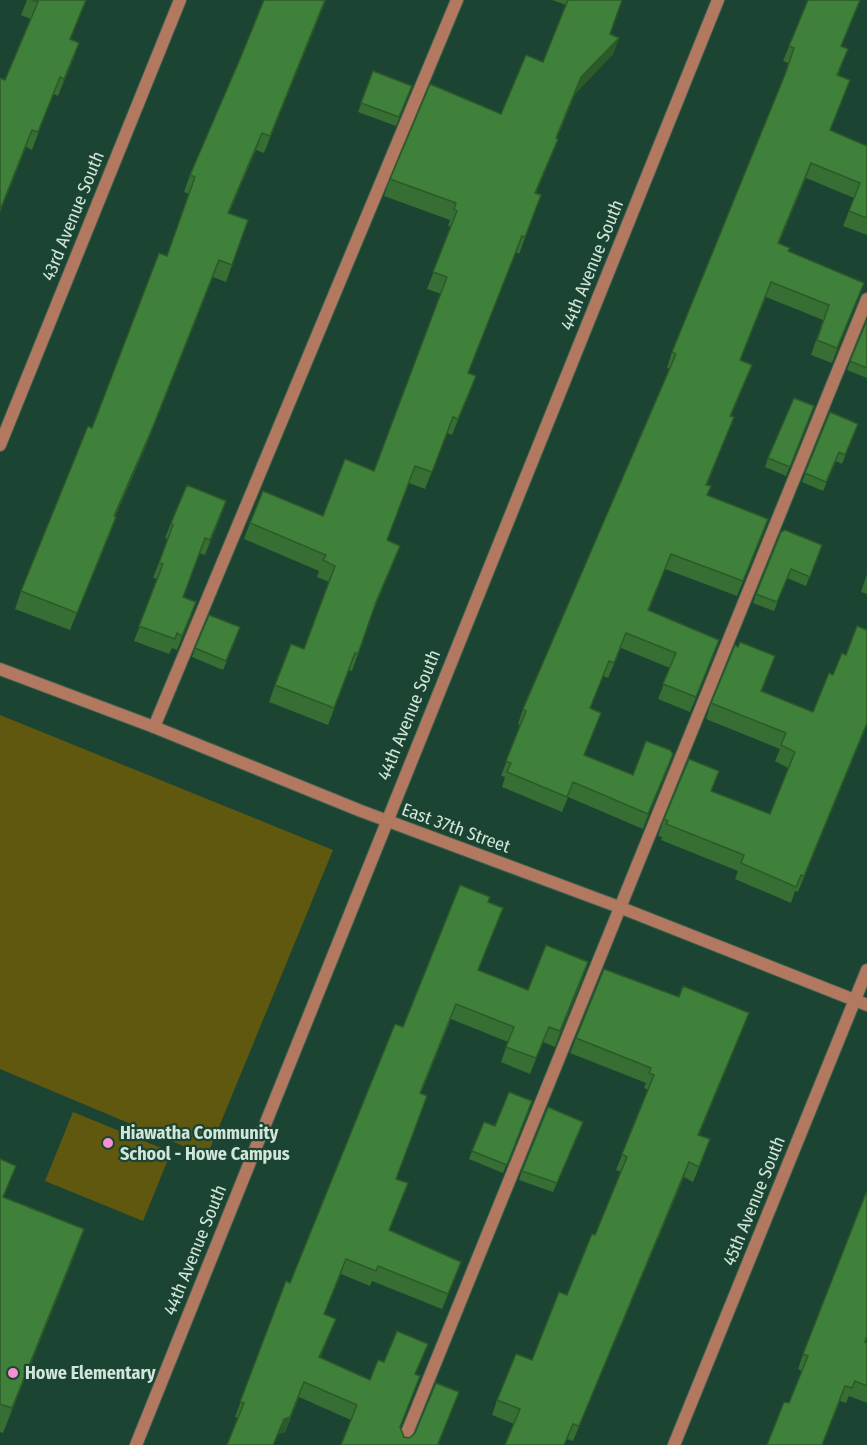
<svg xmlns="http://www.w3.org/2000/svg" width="867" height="1445" font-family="'Fira Sans Condensed',sans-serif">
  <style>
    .green { fill: #60580f }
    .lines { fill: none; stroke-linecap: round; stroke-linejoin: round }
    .service-casing { stroke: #3c6150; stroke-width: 14 }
    .minor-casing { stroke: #3c6150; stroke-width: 14 }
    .service { stroke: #b27860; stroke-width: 12 }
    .minor { stroke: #b27860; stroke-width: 12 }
    .wall { fill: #366e33 }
    .shaded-wall { fill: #2c5a29 }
    .building { fill: #3f803b; stroke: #2c5a29; stroke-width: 1.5 }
    .poi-dot { fill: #f690d0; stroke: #1b4432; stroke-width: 2 }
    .labels { text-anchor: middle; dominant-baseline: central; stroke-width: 4.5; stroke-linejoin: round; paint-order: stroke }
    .street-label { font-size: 18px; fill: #d0e6da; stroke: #1b4432 }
    .poi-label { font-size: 18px; font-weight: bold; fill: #d0e6da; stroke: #1b4432; text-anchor: start }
  </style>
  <rect width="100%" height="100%" fill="#1b4432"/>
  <g class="green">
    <polygon points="0,715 333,850 207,1156 0,1069"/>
    <polygon points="73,1112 171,1152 143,1221 45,1181"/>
  </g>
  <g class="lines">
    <g class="service-casing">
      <g id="service">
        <polyline points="154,727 457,0"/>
        <polyline points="402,1445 867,299"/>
      </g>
    </g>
    <g class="minor-casing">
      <g id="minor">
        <polyline points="0,445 180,0"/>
        <polyline points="0,669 154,727 361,811 619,907 867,1005"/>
        <polyline points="136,1445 718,0"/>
        <polyline points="674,1445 867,970"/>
      </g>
    </g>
    <use href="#service" class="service"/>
    <use href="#minor" class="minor"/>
  </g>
  <g class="wall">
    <polygon points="27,0 86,0 70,39 79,43 73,60 58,96 53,94 32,150 26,147 0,212 0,78 5,80 31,19 21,15"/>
    <polygon points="264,0 326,0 264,153 256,150 229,213 248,220 226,282 213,277 146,446 115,517 110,534 70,630 15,609 21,591 167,256 189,194 184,192 190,175 240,59"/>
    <polygon points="552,0 622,0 610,34 619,38 613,54 575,94 557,138 552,155 536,193 541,195 519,254 516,252 468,373 476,376 452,435 447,433 425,489 409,483 387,540 400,546 372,614 352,671 349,670 328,725 269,702 275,685 304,649 329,582 317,577 319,571 244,539 250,523 323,516 374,471 441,294 427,289 451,227 448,226 450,220 384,196 390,179 501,114 543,62 566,5"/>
    <polygon points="808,0 860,0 841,47 842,64 838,76 850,80 830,130 867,146 867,235 843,226 854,198 806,178 779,243 788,251 864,283 832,363 811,355 823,320 766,297 740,360 746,380 731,416 728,432 707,485 708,495 768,519 763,534 737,596 665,569 649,610 714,655 690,712 658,699 670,668 621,648 608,678 603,676 590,708 595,728 584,755 633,775 673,754 643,829 568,797 562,812 502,787 505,777 501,776 520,725 518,724 523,709 670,369 667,368 672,352 783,80 788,63 783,61"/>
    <polygon points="373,71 412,86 396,126 358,112"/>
    <polygon points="867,320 867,378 847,370"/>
    <polygon points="814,406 786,476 765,467 768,458"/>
    <polygon points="830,412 858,424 842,464 836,461 823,491 802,482"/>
    <polygon points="221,516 205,555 199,553 183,597 191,617 177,650 172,648 169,654 134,641 158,579 153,578 168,539 165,538 171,523"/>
    <polygon points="822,545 806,586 787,578 774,611 753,603 756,594"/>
    <polygon points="867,574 867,594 861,592"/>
    <polygon points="237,636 223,670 192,657 195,648"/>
    <polygon points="775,656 762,691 813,712 867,725 798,892 795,891 791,903 735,879 738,871 661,840 662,837 658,836 664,819 712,791 770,814 788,768 775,761 780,749 706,719 711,703"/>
    <polygon points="488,902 503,908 478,970 528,990 583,978 555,1047 543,1042 530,1074 501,1062 508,1042 451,1019 421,1093 396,1179 402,1199 389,1231 461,1262 455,1278 442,1309 372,1281 370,1286 341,1274 324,1314 336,1319 320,1358 370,1380 416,1375 420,1376 400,1428 404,1437 409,1438 459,1392 438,1444 341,1445 351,1420 299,1397 285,1432 278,1434 235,1417 286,1281 290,1283 403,1027"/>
    <polygon points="743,1028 699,1135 704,1155 693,1182 684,1177 573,1441 514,1424 492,1415 497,1400 532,1360 567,1295 595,1235 621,1172 616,1170 648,1090 644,1088 646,1083 570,1053 576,1038"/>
    <polygon points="529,1110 503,1173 469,1159 472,1151"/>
    <polygon points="580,1131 553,1192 519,1180 522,1171"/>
    <polygon points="0,1159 4,1197 84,1229 75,1254 3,1433 0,1432"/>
    <polygon points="867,1193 867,1338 865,1342 867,1343 867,1403 849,1396 846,1403 840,1401 822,1445 767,1445 789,1403 802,1371 798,1369 803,1354"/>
  </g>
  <g class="shaded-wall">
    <polygon points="325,0 326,0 264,153 270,136"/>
    <polygon points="619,38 613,54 575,94 550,154 581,77"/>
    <polygon points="79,43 73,60 58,96 64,79"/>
    <polygon points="32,130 26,147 0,212 0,210"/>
    <polygon points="262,133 256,150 222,230 228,213"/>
    <polygon points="558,139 552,155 529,210 535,193"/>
    <polygon points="811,163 806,178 773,258 778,243"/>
    <polygon points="219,260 146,446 108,533 114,516"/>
    <polygon points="864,283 832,363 837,348"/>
    <polygon points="752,365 746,380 724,431 730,416"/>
    <polygon points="476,376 470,393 452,435 458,419"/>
    <polygon points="226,501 221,516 205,555 210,540"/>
    <polygon points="116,517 110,534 70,630 77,613"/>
    <polygon points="768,519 763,534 737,596 743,581"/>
    <polygon points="400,546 394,562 370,619 376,602"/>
    <polygon points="196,602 191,617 177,650 182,636"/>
    <polygon points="867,723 867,725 798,892 804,876"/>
    <polygon points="673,754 668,769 643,829 648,814"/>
    <polygon points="588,962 583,978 555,1047 560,1031"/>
    <polygon points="749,1013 743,1028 692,1150 698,1135"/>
    <polygon points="583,1122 580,1131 553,1192 557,1183"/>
    <polygon points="689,1162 684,1177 573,1441 579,1426"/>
    <polygon points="84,1229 75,1254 3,1433 12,1408"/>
    <polygon points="336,1319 330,1334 313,1373 319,1357"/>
    <polygon points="304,1382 285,1432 278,1434 273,1445 284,1419"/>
  </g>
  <g class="building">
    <polygon points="32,0 86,0 70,39 79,43 64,79 60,77 38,132 32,130 0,210 0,78 5,80 38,2"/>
    <polygon points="264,0 325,0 270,136 262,133 228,213 248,220 232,265 219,260 152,429 114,516 116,517 77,613 21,591 88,426 92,428 159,253 167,256 195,177 190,175 240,59"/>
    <polygon points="568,0 622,0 610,34 619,38 581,77 556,138 558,139 535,193 541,195 525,237 522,236 468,373 476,376 458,419 453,417 432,472 415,466 387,540 400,546 376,602 358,654 355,653 334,708 275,685 291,644 304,649 335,566 323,560 326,555 250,523 263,491 323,516 345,459 374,471 447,277 433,272 457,211 454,209 456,203 390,179 430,84 501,114 526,55 543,62"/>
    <polygon points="808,0 860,0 841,46 848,49 837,75 850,80 830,130 867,146 867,218 849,211 860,183 811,163 778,243 790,248 788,251 864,283 837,348 817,340 829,305 771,282 740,360 752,365 730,416 734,417 706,485 711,486 707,495 768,519 743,581 671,554 648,610 719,640 696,697 663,684 676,653 626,633 614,663 609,661 590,708 601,713 584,755 633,775 646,741 670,750 673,754 648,814 573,782 567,797 507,772 511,763 506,761 526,711 523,709 676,354 672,352 786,72 794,48 789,46"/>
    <polygon points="373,71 412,86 399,117 361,103"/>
    <polygon points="867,320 867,368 850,361"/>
    <polygon points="794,398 814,406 790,467 768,458"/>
    <polygon points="830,412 858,424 845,455 839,452 826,482 805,473"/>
    <polygon points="187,485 226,501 210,540 205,538 183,597 196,602 182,636 177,633 175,639 139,626 163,564 159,563 173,525 171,523"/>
    <polygon points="785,530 822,545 810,577 791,569 777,602 756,594 781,532"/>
    <polygon points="209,615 240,627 226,661 195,648"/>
    <polygon points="857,626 867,630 867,723 804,876 801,875 796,887 741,863 744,855 666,824 668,821 664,819 689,759 719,771 711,791 770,814 795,752 781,745 786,733 711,703 735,645 738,647 740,642 775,656 761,691 813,712 829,673 833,675 842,653 846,655"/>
    <polygon points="460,885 490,897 488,902 503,908 478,970 528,990 546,945 588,962 560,1031 549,1027 536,1058 506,1047 514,1027 456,1004 420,1093 427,1096 396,1179 408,1183 389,1230 461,1262 448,1294 378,1266 376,1271 346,1259 324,1314 336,1319 319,1357 370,1380 378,1360 384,1362 397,1331 428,1344 415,1374 420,1376 400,1427 404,1437 409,1438 415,1433 436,1383 459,1392 438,1444 440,1445 341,1445 357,1405 304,1382 290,1417 284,1419 273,1445 227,1445 244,1403 240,1402 286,1281 290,1283 395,1024 403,1027"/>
    <polygon points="604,969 679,997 683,986 749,1013 698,1135 710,1139 699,1167 689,1162 579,1426 573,1424 564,1445 505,1445 520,1409 497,1400 516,1354 532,1360 559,1292 567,1295 592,1234 595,1235 627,1157 622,1154 654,1075 649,1073 651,1068 576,1038"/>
    <polygon points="509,1092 532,1101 507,1165 472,1151 484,1122 495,1126"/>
    <polygon points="548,1107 583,1122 557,1183 522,1171"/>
    <polygon points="0,1159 16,1166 3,1197 84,1229 12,1408 0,1404"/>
    <polygon points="866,1193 867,1193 867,1336 865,1342 867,1343 867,1386 855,1381 852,1388 845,1386 822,1445 767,1445 784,1402 789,1403 808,1356 803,1354"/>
  </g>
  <g class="poi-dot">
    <circle cx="108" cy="1143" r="6"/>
    <circle cx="13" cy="1373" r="6"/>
  </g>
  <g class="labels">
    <g class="street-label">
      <text transform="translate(73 216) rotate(-68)">43rd Avenue South</text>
      <text transform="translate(592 265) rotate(-68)">44th Avenue South</text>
      <text transform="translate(409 715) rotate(-68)">44th Avenue South</text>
      <text transform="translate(456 828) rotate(20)">East 37th Street</text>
      <text transform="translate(754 1201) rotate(-68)">45th Avenue South</text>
      <text transform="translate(195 1250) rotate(-68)">44th Avenue South</text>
    </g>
    <g class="poi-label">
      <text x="120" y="1133">Hiawatha Community<tspan x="120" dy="21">School - Howe Campus</tspan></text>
      <text x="25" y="1373">Howe Elementary</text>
    </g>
  </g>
</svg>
